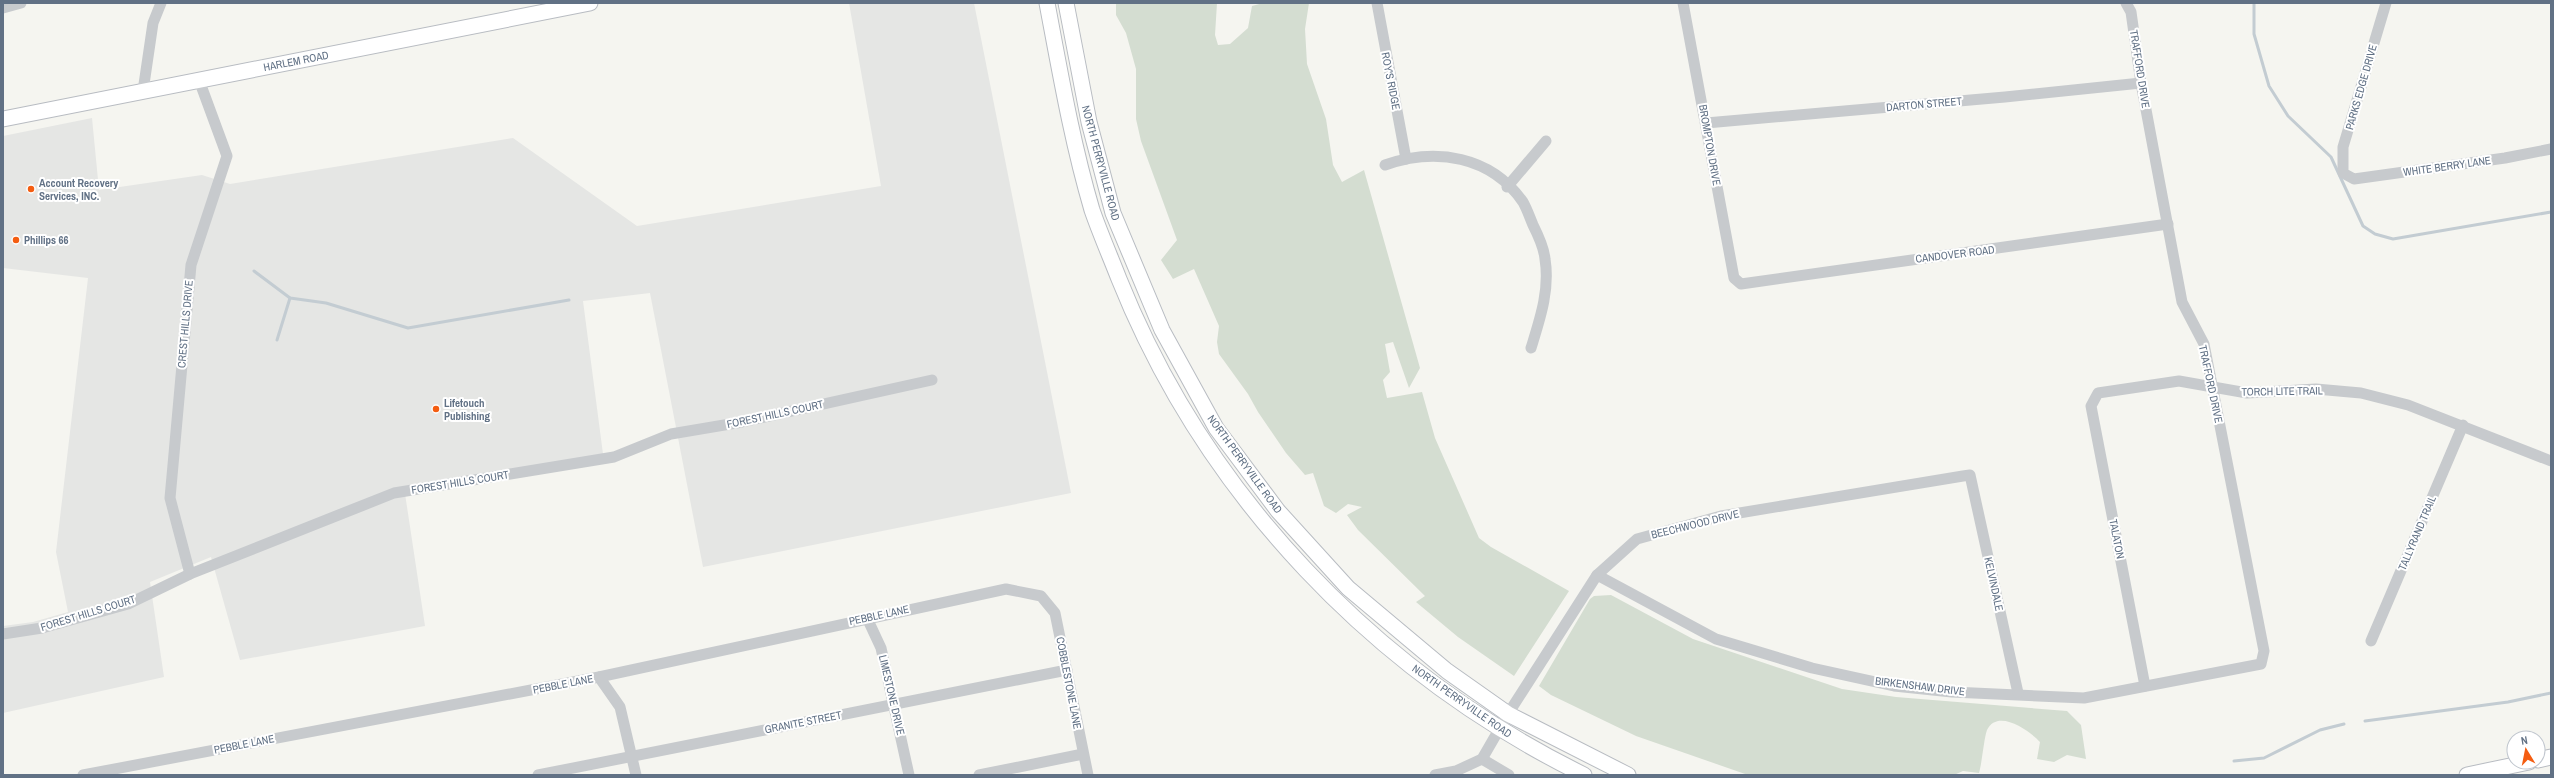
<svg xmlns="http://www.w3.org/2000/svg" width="2554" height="778" font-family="'Archivo Narrow',sans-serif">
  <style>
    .built { fill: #e5e6e4 }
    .green { fill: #d4ddd1 }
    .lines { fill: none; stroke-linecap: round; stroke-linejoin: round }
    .stream { stroke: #c3ccd2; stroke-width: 3 }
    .secondary-casing { stroke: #b8bcc2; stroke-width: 17 }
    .minor { stroke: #c7cacd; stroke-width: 11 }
    .secondary { stroke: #fff; stroke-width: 15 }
    .poi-dot { fill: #f45d11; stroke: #fff; stroke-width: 1.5 }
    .labels { text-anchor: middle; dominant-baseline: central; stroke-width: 4; stroke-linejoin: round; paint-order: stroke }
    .street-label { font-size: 11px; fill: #617185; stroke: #fff }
    .poi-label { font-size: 11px; font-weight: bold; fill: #617185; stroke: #fff; text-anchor: start }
  </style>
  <rect width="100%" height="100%" fill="#f5f5f0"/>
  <polygon class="built" points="849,3 974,3 1071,493 703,567 650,293 583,301 603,454 404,487 425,626 240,660 211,557 150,582 164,677 3,713 3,626 33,622 68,612 56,552 88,278 3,268 3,136 92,118 99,190 202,175 230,184 513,138 637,226 881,186"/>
  <g class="green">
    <polygon points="1116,3 1217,3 1215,35 1218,45 1230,44 1248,28 1252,6 1263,3 1309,3 1305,29 1307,64 1326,119 1333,165 1342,182 1364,170 1420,368 1409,388 1393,342 1385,344 1390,372 1383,380 1387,398 1422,392 1435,438 1479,538 1491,547 1569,591 1514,676 1458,637 1416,602 1425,596 1358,530 1347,515 1362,507 1348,504 1336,513 1324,506 1313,473 1305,475 1286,453 1258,412 1248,394 1219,354 1217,342 1219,326 1194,269 1173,279 1161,260 1177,240 1141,141 1136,119 1136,69 1126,33 1116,15"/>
    <path d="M 1611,595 L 1693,639 L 1842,689 L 1896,697 L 2067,711 L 2081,725 L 2086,759 L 2067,755 L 2054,762 L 2037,759 L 2040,742 C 2030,731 1998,708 1987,730 C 1984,738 1982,763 1979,773 L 1963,771 L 1954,775 L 1748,775 L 1636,736 L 1551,695 L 1539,686 L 1590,599 L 1594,596 Z"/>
  </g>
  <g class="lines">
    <g class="stream">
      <polyline points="2254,3 2254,34 2269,86 2288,116 2331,157 2363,226 2375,234 2393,239 2551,212"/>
      <polyline points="254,271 290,298 326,303 408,328 569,300"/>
      <polyline points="277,340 290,298"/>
      <polyline points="2365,721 2508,702 2551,693"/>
      <polyline points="2234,761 2264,758 2320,730 2344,724"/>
    </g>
    <g class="secondary-casing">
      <g id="secondary">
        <path d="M 1047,3 C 1060,72 1072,142 1092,210 C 1100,233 1110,256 1119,279 C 1206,496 1375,672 1584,775"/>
        <polyline points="1066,3 1089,122 1113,213 1162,330 1216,428 1278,511 1348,588 1447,671 1508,714 1628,775"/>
        <polyline points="3,119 590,3"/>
        <polyline points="2538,760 2551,757"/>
        <polyline points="2467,775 2529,762"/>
      </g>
    </g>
    <g class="minor">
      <polyline points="1377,3 1406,159"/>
      <polyline points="1683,3 1734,278 1741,284 2168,224"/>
      <polyline points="2386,3 2343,147 2343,173 2354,179 2505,158 2551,149"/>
      <polyline points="3,8 21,3"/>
      <polyline points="143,91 153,23 161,3"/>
      <polyline points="1706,123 2005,97 2141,83"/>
      <path d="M 1385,165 C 1436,147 1491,156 1523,202 C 1527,209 1530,218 1533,225 C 1538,235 1544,247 1545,259 C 1550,290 1540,319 1531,348"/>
      <polyline points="1507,187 1546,141"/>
      <polyline points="190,574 170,498 173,465 191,265 227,156 199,80"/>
      <polyline points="1597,575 1716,639 1812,668 1894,686 1952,692 2084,698 2261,664 2264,651 2204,344 2182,302 2141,83 2131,12 2126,3"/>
      <polyline points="867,618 881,648 909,775"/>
      <polyline points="3,634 42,628 128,604 190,574 394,493 614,457 671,434 742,422 932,380"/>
      <polyline points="2371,641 2463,425"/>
      <polyline points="599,677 620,707 636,775"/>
      <polyline points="2145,686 2091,406 2098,393 2179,381 2247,393 2316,389 2361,393 2408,405 2551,461"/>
      <polyline points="1482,759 1509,775"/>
      <polyline points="83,775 599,677 1006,589 1041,596 1055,613 1088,775"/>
      <polyline points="538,775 1067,670"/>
      <polyline points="979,775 1083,754"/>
      <polyline points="1435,775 1456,771 1482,759 1508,714 1597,575 1637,539 1721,516 1963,476 1970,475 2018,693"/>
    </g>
    <use href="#secondary" class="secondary"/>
  </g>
  <g class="poi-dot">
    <circle cx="31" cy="189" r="4"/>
    <circle cx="16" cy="240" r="4"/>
    <circle cx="436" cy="409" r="4"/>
  </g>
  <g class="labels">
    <g class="street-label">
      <text transform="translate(296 61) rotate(-11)">HARLEM ROAD</text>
      <text transform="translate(2140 69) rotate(81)">TRAFFORD DRIVE</text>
      <text transform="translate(1391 81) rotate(79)">ROY'S RIDGE</text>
      <text transform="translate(2361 87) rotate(-74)">PARKS EDGE DRIVE</text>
      <text transform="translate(1924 104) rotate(-5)">DARTON STREET</text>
      <text transform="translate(1710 145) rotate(80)">BROMPTON DRIVE</text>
      <text transform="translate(1101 163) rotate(75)">NORTH PERRYVILLE ROAD</text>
      <text transform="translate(2447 166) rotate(-8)">WHITE BERRY LANE</text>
      <text transform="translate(1955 254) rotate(-7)">CANDOVER ROAD</text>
      <text transform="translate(185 324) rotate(-85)">CREST HILLS DRIVE</text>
      <text transform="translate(2211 384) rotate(78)">TRAFFORD DRIVE</text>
      <text transform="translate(2282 391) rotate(-1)">TORCH LITE TRAIL</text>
      <text transform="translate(775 414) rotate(-12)">FOREST HILLS COURT</text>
      <text transform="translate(1245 464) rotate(54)">NORTH PERRYVILLE ROAD</text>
      <text transform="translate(460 482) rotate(-9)">FOREST HILLS COURT</text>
      <text transform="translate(1695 524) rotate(-14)">BEECHWOOD DRIVE</text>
      <text transform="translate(2417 533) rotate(-67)">TALLYRAND TRAIL</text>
      <text transform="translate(2117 539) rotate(79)">TALATON</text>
      <text transform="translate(1994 584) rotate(78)">KELVINDALE</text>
      <text transform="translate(88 613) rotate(-17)">FOREST HILLS COURT</text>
      <text transform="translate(879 615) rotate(-12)">PEBBLE LANE</text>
      <text transform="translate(1069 683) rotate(79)">COBBLESTONE LANE</text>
      <text transform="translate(563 684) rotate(-11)">PEBBLE LANE</text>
      <text transform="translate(1920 686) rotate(7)">BIRKENSHAW DRIVE</text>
      <text transform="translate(892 695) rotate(77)">LIMESTONE DRIVE</text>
      <text transform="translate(1462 701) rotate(35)">NORTH PERRYVILLE ROAD</text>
      <text transform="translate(803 722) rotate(-11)">GRANITE STREET</text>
      <text transform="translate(244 744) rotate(-11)">PEBBLE LANE</text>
    </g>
    <g class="poi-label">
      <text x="39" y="183">Account Recovery<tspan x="39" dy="13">Services, INC.</tspan></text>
      <text x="24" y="240">Phillips 66</text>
      <text x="444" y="403">Lifetouch<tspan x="444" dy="13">Publishing</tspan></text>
    </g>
  </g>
  <rect width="2554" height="778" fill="none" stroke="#617185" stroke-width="8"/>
  <g transform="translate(2526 750) rotate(350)"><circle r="19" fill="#ffffff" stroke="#c0c6ce"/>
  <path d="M0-3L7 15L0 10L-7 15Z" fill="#f45d11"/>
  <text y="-6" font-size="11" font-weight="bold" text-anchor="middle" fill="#617185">N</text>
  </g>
</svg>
